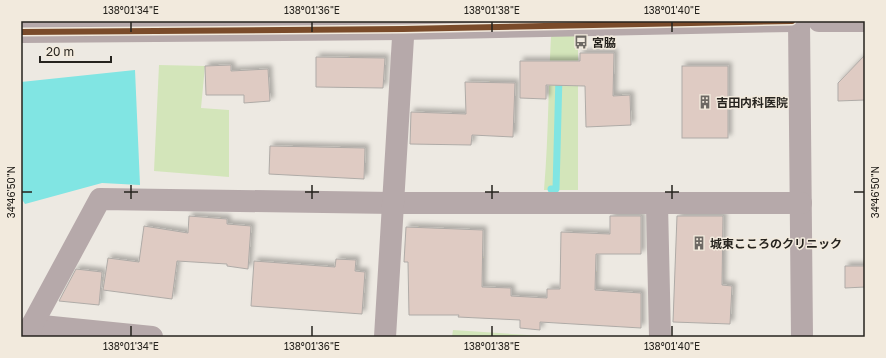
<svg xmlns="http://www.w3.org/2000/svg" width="886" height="358" font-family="'Golos Text','Noto Sans JP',sans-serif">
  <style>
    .green { fill: #d3e5ba }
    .water { fill: #81e5e3 }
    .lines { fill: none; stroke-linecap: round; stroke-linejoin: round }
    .stream { stroke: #81e5e3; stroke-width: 7 }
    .building { fill: #dfcbc3; stroke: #afaba7; filter: url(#shadow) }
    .minor { stroke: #b6a9aa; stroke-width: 22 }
    .bus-1-casing { stroke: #f2eadd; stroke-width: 9 }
    .bus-1 { stroke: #7a4b2a; stroke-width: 6 }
    .ticks { fill: none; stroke: #26231e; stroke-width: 1.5 }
    .labels { text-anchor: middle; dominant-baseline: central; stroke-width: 3; stroke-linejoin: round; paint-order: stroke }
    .poi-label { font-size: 12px; font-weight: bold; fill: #26231e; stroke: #f2eadd; text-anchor: start }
    .neatline { fill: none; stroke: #26231e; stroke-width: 1.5 }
    .ticks-label { font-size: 10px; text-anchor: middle; fill: #26231e }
  </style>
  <defs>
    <filter id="shadow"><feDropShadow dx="3.5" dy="-3.5" stdDeviation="2" flood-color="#0004"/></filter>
  </defs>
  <rect width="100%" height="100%" fill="#ede9e2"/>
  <g class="green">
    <path d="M 552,21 L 578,21 L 578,190 L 544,190 C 549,133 548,77 552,21 Z"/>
    <polygon points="159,65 205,66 201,108 229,110 229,177 154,171"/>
    <polygon points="453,330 557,337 452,337"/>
  </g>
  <polygon class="water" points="135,70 140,185 102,183 25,204 21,198 21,82"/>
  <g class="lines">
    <polyline class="stream" points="551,189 556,189 559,76"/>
  </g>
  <g class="building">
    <polygon points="580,53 614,53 613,96 630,95 631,125 586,127 585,86 546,85 546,99 520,98 520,61 580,61"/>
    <polygon points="865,55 865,100 838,101 838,83"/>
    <polygon points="316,57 385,58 383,88 316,87"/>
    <polygon points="231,65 231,71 268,69 270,101 244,103 244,95 206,95 205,66"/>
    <rect x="682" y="66" width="46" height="72"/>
    <polygon points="465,82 515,83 513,137 472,135 471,145 410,144 411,112 466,114"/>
    <polygon points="270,146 365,148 364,179 269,174"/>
    <polygon points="189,216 227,219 227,224 251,226 248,269 227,266 227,264 177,261 172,299 103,290 108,258 139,262 144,226 188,233"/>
    <polygon points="610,216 641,216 641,254 596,254 595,290 641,293 641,328 540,322 540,330 520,328 520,320 458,317 459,315 409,315 408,262 404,262 406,227 483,230 482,287 511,288 511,296 547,298 547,289 560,289 561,232 610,234"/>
    <polygon points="677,216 723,216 722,285 732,286 730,324 673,322"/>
    <polygon points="336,259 356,260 355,271 365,272 362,314 251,306 254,261 335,267"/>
    <polygon points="845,266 865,266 865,287 845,288"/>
    <polygon points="76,269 102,272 99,305 59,301"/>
  </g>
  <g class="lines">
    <g class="minor">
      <polyline points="799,21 802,337"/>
      <polyline points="819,21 865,21"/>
      <polyline points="21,32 403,29 792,21"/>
      <polyline points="657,204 660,337"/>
      <polyline points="32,325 152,337"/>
      <polyline points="29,337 32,325 100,199 393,203 801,203"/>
      <polyline points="385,337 404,21"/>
    </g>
    <g class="bus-1-casing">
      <polyline id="bus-1" points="21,32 403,29 792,21"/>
    </g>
    <use href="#bus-1" class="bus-1"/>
  </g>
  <path class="ticks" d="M 131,22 L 131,32M 312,22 L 312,32M 492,22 L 492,32M 672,22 L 672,32M 131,185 L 131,199M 312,185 L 312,199M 492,185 L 492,199M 672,185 L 672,199M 22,192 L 32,192M 124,192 L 138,192M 305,192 L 319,192M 485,192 L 499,192M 665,192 L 679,192M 854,192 L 864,192M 131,326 L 131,336M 312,326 L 312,336M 492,326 L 492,336M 672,326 L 672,336"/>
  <defs>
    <g id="bus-bare" transform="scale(1.08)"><path d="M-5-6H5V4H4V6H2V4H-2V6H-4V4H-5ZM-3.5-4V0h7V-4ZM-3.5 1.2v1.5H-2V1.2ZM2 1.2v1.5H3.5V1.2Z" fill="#6c6863" stroke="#f2eadd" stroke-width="2.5" paint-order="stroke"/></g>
    <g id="building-bare" transform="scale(1.08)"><path d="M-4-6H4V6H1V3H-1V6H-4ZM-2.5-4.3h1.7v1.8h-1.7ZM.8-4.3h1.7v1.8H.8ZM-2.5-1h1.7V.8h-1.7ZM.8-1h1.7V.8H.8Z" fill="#6c6863" stroke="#f2eadd" stroke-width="2.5" paint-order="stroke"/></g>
  </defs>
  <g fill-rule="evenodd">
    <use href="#bus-bare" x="581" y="42"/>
    <use href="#building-bare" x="705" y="102"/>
    <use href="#building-bare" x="699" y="243"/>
  </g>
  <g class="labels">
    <g class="poi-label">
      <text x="592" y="42">宮脇</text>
      <text x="716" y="102">吉田内科医院</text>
      <text x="710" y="243">城東こころのクリニック</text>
    </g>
  </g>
  <rect width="886" height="358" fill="none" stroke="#f2eadd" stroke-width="44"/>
  <path d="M40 56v6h71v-6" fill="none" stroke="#26231e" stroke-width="2"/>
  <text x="46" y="56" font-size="12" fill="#26231e" stroke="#f2eadd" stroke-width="3" paint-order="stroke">20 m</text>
  <rect x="22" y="22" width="842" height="314" class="neatline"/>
  <g class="ticks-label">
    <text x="131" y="14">138°01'34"E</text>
    <text x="312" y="14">138°01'36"E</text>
    <text x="492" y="14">138°01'38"E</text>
    <text x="672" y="14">138°01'40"E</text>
    <text transform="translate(11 192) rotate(-90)" y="4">34°46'50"N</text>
    <text transform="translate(875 192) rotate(-90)" y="4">34°46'50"N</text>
    <text x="131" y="350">138°01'34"E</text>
    <text x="312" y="350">138°01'36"E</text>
    <text x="492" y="350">138°01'38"E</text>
    <text x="672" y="350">138°01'40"E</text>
  </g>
</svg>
